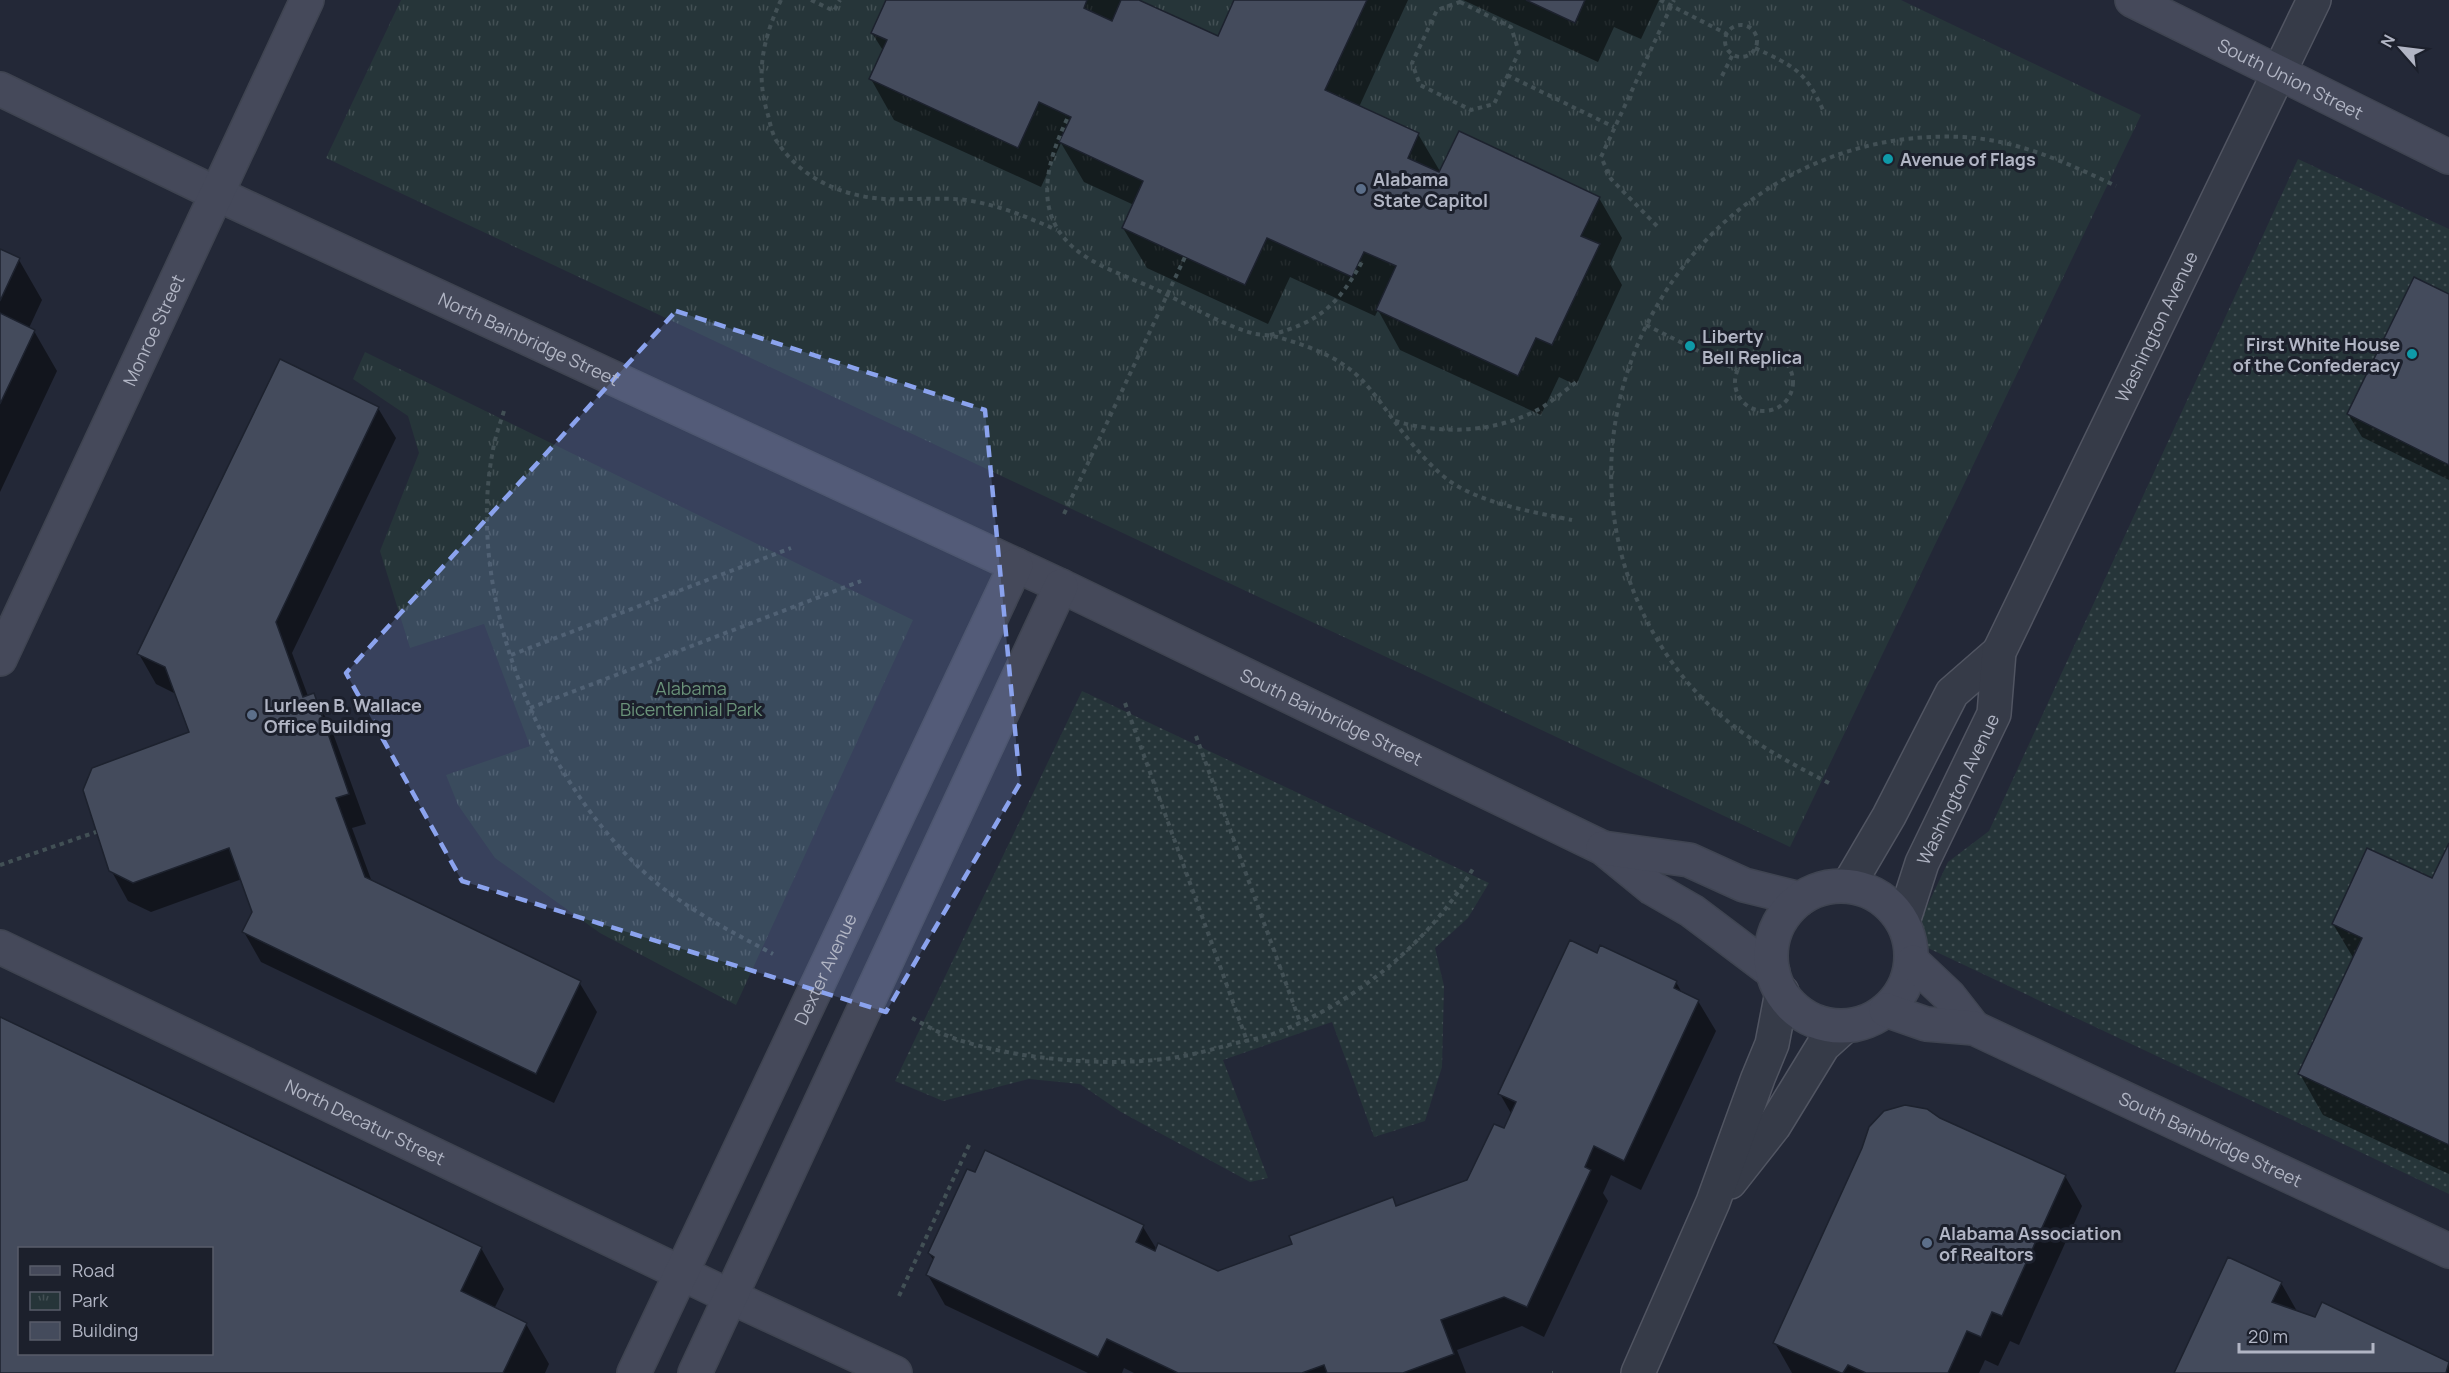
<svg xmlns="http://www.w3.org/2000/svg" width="2449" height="1373" font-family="Manrope,sans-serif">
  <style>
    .grass { fill: url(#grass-dots) }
    .park { fill: url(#park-tufts) }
    .shadow { fill: #0007; fill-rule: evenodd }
    .building { fill: #444b5c; stroke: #1d222e; stroke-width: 1.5; fill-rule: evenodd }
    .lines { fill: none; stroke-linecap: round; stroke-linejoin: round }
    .street-casing { stroke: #515562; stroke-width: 36 }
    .secondary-casing { stroke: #3f4451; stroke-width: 36 }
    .path { stroke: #425055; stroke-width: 4; stroke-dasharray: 4.5 4.5; stroke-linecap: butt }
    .street { stroke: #363b48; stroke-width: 33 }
    .secondary { stroke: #45495a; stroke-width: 33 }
    .marked { fill: #8ba3ee; fill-opacity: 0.2; stroke: #8ba3ee; stroke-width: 4.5; stroke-dasharray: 12 8; stroke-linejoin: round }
    .culture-dot { fill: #0f9aa8; stroke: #1c202c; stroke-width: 2 }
    .service-dot { fill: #5c6f8a; stroke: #1c202c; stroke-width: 2 }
    .labels { text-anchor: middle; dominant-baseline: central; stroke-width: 6; stroke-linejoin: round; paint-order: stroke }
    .street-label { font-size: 18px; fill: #b1b5c4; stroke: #1c202c }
    .poi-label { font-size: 18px; font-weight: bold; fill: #b1b5c4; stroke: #1c202c; text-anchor: start }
    .park-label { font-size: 18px; fill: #6a9279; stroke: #1c202c }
  </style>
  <defs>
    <pattern id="grass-dots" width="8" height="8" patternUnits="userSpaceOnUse" patternTransform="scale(1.5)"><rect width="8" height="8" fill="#263539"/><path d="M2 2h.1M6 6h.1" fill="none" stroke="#435054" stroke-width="1.8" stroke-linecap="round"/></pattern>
    <pattern id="park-tufts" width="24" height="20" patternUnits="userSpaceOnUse" patternTransform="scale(1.5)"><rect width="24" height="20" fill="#263539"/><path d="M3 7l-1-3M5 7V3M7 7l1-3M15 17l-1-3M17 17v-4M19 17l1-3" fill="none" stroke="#435054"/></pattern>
  </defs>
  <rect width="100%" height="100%" fill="#232837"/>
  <g class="grass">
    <polygon points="2298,159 2449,229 2449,1194 1911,940 1948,862 1989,831"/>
    <polygon points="1082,691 1489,883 1468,918 1435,948 1444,986 1442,1067 1425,1121 1374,1137 1332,1022 1223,1060 1268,1178 1250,1182 1121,1112 1080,1084 1029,1079 943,1101 895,1081"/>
  </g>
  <g class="park">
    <polygon points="401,0 1901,0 2141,115 1790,847 326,158"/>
    <polygon points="365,352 913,620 736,1005 600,933 495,858 458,805 446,775 530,746 484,624 410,648 380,551 419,453 408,416 353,379"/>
  </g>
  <g class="shadow">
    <polygon points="887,0 1135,0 1219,38 1236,0 1408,0 1359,107 1418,134 1441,173 1599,198 1622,238 1610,264 1622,285 1576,385 1559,377 1541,415 1400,350 1378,310 1375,316 1290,277 1268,324 1147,268 1123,228 1134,205 1084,182 1061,143 1041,187 894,120 871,79 884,52 872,33"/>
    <polygon points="1463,0 1659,0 1641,39 1614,27 1598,62"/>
    <polygon points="0,251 19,260 42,300 29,328 34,331 57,371 0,492"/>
    <polygon points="2449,296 2449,480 2362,437 2348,414"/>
    <polygon points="378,408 396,438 292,653 308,696 313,695 330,725 366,824 352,828 372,882 579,982 597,1012 554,1103 261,962 244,932 253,912 242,879 151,912 128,901 111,870 191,733 176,694 156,684 139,654"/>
    <polygon points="2449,846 2449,1174 2323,1115 2300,1074 2354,959 2333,924 2433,880"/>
    <polygon points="1598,955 1676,982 1682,993 1698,1001 1716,1031 1641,1190 1611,1175 1603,1193 1608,1201 1544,1337 1522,1326 1457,1350 1466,1373 1134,1373 1124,1368 1122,1373 1088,1373 945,1305 928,1275 934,1261 929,1253 1143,1227 1157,1250 1218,1273 1294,1245 1392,1199 1397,1207 1468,1181 1505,1130 1512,1115 1500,1094"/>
    <path d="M 0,1019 L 481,1248 L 504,1289 L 494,1309 L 526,1324 L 549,1364 L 545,1373 L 0,1373 ZM 20,1248 L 212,1248 L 212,1354 L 20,1354 Z"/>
    <polygon points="1939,1119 2065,1176 2082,1206 2019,1345 2010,1341 1998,1366 1985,1360 1979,1373 1792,1373 1775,1343"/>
    <polygon points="2281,1283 2298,1313 2315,1319 2322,1304 2449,1364 2449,1373 2175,1373"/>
  </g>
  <g class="building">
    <polygon points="886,0 1087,0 1084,8 1112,21 1121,0 1139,0 1218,36 1234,0 1367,0 1325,90 1419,133 1408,158 1439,172 1459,131 1600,197 1581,236 1600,244 1552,345 1536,338 1518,376 1376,310 1396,266 1364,252 1352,277 1267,238 1245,285 1122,228 1143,181 1059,142 1071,117 1039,102 1018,148 869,79 887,40 871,33"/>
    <polygon points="1526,0 1585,0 1575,23"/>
    <polygon points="0,249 20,258 0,301"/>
    <polygon points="2414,277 2449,294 2449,465 2347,414"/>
    <polygon points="0,313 35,330 0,404"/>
    <polygon points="280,359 379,407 276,622 303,697 314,693 349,794 336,798 365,877 581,981 536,1074 242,932 252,912 229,848 133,883 109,871 83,790 92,768 189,732 165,667 137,654"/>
    <polygon points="2449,843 2449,1145 2298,1074 2362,938 2332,924 2367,848 2432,878"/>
    <polygon points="1570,940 1597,953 1600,945 1677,981 1674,988 1699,1000 1624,1161 1594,1146 1585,1167 1591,1170 1527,1307 1504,1297 1441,1320 1454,1354 1403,1373 1327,1373 1324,1365 1302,1373 1178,1373 1107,1339 1098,1357 926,1275 934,1257 928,1253 967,1169 975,1172 985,1150 1144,1225 1136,1242 1155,1251 1158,1243 1218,1271 1292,1244 1289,1236 1393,1197 1396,1206 1467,1180 1494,1124 1504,1128 1516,1102 1498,1094"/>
    <path d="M 0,1017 L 482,1247 L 461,1291 L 527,1323 L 503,1373 L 0,1373 ZM 20,1248 L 212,1248 L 212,1354 L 20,1354 Z"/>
    <polygon points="1905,1105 1927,1109 1940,1118 2066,1175 2002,1316 1992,1312 1981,1337 1967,1331 1948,1373 1866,1373 1848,1365 1843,1373 1841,1373 1773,1343 1862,1148 1869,1127 1884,1111"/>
    <polygon points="2228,1257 2282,1282 2272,1302 2315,1317 2322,1302 2449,1362 2446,1373 2174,1373"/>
  </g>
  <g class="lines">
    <g class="street-casing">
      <g id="street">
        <polyline points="1848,886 1889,816 1952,693 1999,652"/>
        <path id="s1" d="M 1903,922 L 1922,863 L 1994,714 L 1999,652 L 2314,0"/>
        <polyline points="1730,1182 1774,1126 1823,1046 1844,1027"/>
        <polyline points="1638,1373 1713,1202 1758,1078 1772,1044 1782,992"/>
      </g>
    </g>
    <g class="secondary-casing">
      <g id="secondary">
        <path id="s2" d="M 2132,0 L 2449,157"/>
        <path id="s3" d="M 0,89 L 217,194 L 1061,586 L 1603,848 L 1652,888 L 1692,911 L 1773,972"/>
        <path id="s4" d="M 0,659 L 307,0"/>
        <polyline points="1603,848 1689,860 1744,885 1800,899"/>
        <circle cx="1841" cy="956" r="70"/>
        <path id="s5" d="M 0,947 L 731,1297 L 895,1373"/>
        <polyline points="1913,962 1949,996 1974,1028"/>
        <path id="s6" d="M 1886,1010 L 1926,1024 L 1974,1028 L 2449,1251"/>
        <path id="s7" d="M 634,1373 L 1016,565"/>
        <polyline points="695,1373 1061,586"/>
      </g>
    </g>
    <g class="path">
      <path d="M 781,0 C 763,39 755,73 768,115 C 770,123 772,133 776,140 C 800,178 841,196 884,199 C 911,200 940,197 966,200 C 999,205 1027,217 1057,230"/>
      <polyline points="811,0 834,11 840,0"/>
      <polyline points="1660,0 1727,34"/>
      <polygon points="1460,2 1511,27 1519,52 1494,104 1471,110 1420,85 1412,63 1437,10"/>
      <circle cx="1741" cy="41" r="16"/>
      <path d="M 1755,48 C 1793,66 1805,70 1823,110"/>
      <polyline points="1507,75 1614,127"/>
      <polyline points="1722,76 1733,54"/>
      <path d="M 1067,119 C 1047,162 1032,212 1074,248 C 1096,267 1129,277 1155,289 C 1187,304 1220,324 1255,334 C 1262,335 1270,335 1277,337 C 1299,343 1325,352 1344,365 C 1368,381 1383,407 1401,430 C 1417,450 1436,474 1459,487 C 1494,506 1534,512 1572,520"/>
      <polyline points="1657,226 1611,179 1601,157 1674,0"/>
      <polyline points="1646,325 1737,370"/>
      <path d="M 1270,335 C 1320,322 1338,305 1363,260"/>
      <circle cx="1764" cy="382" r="29"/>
      <path d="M 504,411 C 500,424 495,437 493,450 C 463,600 546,796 664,889 C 698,915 736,934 773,954"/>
      <path d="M 1395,421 C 1443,435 1496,433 1541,408 C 1554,400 1567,389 1579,380"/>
      <polyline points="1064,514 1185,257"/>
      <polyline points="511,655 791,548"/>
      <polyline points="1125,703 1247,1041"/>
      <polyline points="530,708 861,581"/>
      <polyline points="1196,736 1300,1022"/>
      <path d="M 1829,783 C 1760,748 1706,716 1663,649 C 1518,422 1696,124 1963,137 C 2018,140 2067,163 2116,186"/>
      <polyline points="0,865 96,832"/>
      <path d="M 912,1018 C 925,1025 939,1033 953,1038 C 1017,1060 1111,1068 1178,1057 C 1197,1054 1217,1048 1236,1043 C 1249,1040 1263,1038 1275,1033 C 1355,1004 1432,940 1474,867"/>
      <polyline points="899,1296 970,1143"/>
      <polyline points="1552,1373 1553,1373"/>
    </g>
    <use href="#street" class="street"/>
    <use href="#secondary" class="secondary"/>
  </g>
  <path class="marked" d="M 676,311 L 985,410 L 1020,783 L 886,1012 L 462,881 L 346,673 Z"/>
  <g class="culture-dot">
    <circle cx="1888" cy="159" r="6"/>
    <circle cx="1690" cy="346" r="6"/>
    <circle cx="2412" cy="354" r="6"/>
  </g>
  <g class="service-dot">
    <circle cx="1361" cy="189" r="6"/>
    <circle cx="252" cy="715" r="6"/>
    <circle cx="1927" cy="1243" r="6"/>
  </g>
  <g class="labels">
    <g class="street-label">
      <text stroke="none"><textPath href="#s2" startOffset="177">South Union Street</textPath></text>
      <text stroke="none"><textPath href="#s1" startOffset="651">Washington Avenue</textPath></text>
      <text stroke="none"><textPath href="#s4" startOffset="363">Monroe Street</textPath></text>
      <text stroke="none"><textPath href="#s3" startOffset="585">North Bainbridge Street</textPath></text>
      <text stroke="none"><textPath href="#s3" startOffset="1472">South Bainbridge Street</textPath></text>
      <text stroke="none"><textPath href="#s1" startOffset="144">Washington Avenue</textPath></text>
      <text stroke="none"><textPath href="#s7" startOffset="447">Dexter Avenue</textPath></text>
      <text stroke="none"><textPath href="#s5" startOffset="405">North Decatur Street</textPath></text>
      <text stroke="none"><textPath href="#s6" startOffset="352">South Bainbridge Street</textPath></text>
    </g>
    <g class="poi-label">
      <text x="1900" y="159">Avenue of Flags</text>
      <text x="1373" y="179">Alabama<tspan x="1373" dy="21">State Capitol</tspan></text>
      <text x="1702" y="336">Liberty<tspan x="1702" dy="21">Bell Replica</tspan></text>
      <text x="2400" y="344" text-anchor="end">First White House<tspan x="2400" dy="21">of the Confederacy</tspan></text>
      <text x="264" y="705">Lurleen B. Wallace<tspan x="264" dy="21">Office Building</tspan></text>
      <text x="1939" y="1233">Alabama Association<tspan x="1939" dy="21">of Realtors</tspan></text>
    </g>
    <g class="park-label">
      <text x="691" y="688">Alabama<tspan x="691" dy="21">Bicentennial Park</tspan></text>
    </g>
  </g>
  <rect x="18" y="1247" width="195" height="108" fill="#1c202c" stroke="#585c69" stroke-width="1.5"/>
  <rect x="30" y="1266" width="30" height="9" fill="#45495a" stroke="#585c69" stroke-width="1.5"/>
  <text x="72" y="1277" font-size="18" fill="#b1b5c4">Road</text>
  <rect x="30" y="1292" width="30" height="18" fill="url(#park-tufts)" stroke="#585c69" stroke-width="1.5"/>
  <text x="72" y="1307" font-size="18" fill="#b1b5c4">Park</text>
  <rect x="30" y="1322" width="30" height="18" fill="#444b5c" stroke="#585c69" stroke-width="1.5"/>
  <text x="72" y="1337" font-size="18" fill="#b1b5c4">Building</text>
  <g transform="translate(2401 48) rotate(298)" stroke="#1c202c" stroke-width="4.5" paint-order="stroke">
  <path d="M0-4.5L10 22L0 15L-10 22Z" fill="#b1b5c4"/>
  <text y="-9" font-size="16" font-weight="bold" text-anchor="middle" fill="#b1b5c4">N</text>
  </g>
  <path d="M2239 1343v9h134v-9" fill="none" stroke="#b1b5c4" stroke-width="3"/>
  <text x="2248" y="1343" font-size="18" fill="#b1b5c4" stroke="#1c202c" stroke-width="4.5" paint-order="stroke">20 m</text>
</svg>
